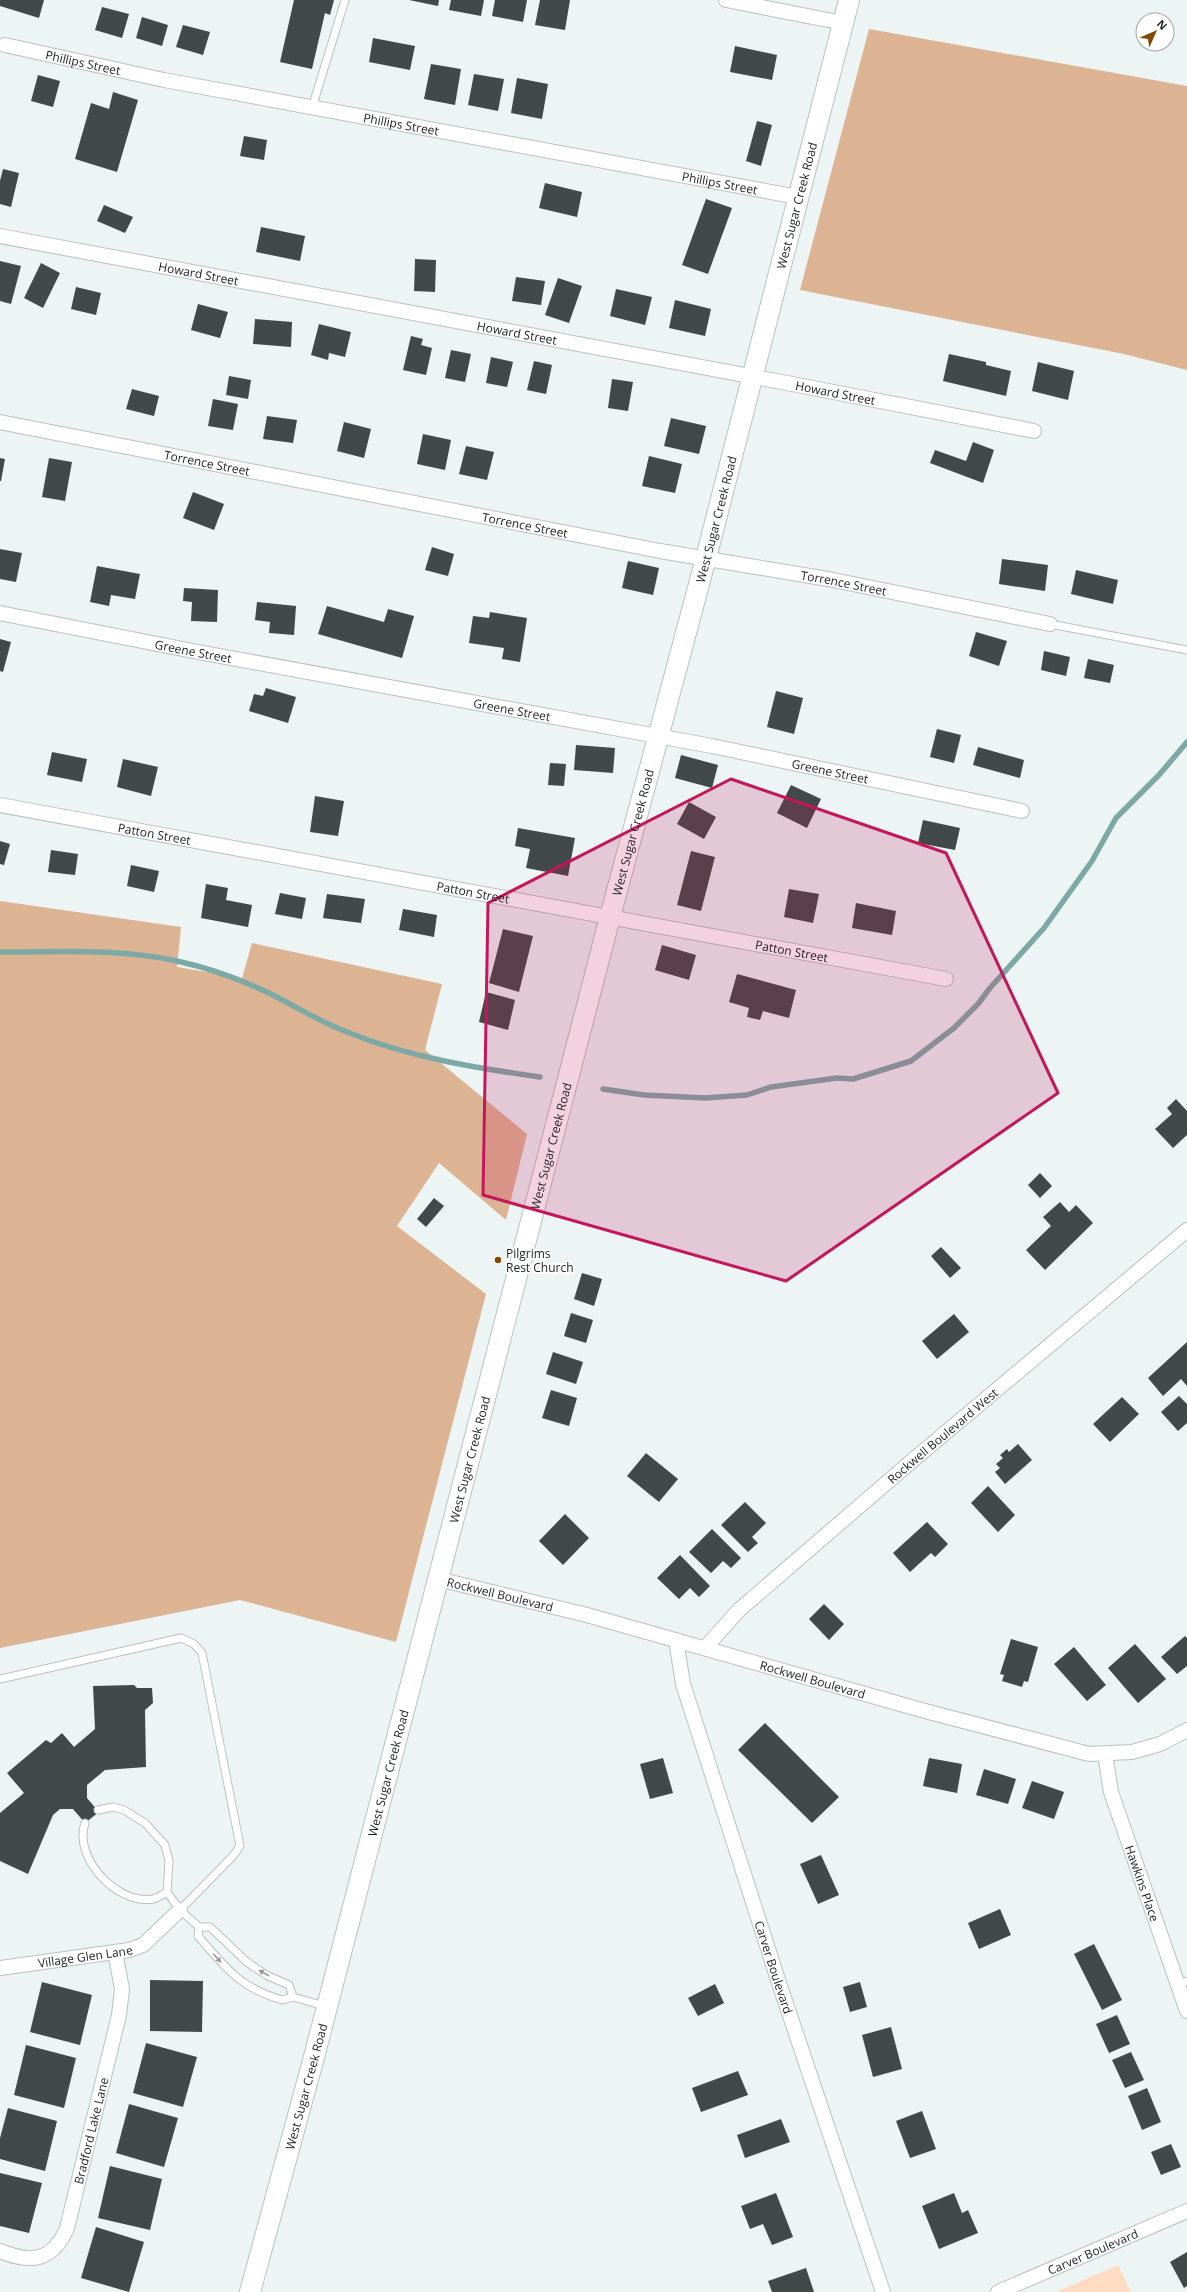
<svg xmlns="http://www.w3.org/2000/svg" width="1187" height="2292" font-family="'Open Sans',sans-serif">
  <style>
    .green { fill: #fddcc3 }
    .forest { fill: #dcb393 }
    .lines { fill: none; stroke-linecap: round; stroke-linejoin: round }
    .stream { stroke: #7ca9a5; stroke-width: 5.5 }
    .building { fill: #424a49 }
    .service-casing { stroke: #b9c2c1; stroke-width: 9 }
    .minor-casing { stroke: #b9c2c1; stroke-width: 16 }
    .secondary-casing { stroke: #b9c2c1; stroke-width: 22 }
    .service { stroke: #fff; stroke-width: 7 }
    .minor { stroke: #fff; stroke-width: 14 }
    .secondary { stroke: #fff; stroke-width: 20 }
    .oneway { fill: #999a9a }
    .marked { fill: #c2185b; fill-opacity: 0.2; stroke: #c2185b; stroke-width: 3; stroke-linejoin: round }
    .poi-dot { fill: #834700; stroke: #fff; stroke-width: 1.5 }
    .labels { text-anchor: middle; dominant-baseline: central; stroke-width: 4; stroke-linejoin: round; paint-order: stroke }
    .street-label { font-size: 12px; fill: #1c1f1f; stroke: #fff }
    .poi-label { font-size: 12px; fill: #1c1f1f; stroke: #fff; text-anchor: start }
  </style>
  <rect width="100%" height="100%" fill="#ecf5f4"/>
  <polygon class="green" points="1118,2265 1131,2292 1056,2292"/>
  <g class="forest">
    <polygon points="869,29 1187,86 1187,370 1124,354 800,290"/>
    <polygon points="0,901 181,927 177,967 242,978 252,943 442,984 425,1050 527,1134 506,1220 439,1163 397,1226 486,1294 396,1642 240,1600 0,1648"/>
  </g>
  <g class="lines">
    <g class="stream">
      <path d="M 0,952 C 59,952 119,948 177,961 C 209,968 242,980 271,994 C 296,1007 321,1022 347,1032 C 408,1057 475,1068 540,1077"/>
      <polyline points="603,1089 644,1095 705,1098 747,1095 771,1087 837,1078 853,1079 911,1061 954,1028 978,1004 990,988 1044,928 1092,861 1116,818 1159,775 1187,742"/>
    </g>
  </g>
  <g class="building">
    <polygon points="0,0 44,0 39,18 0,6"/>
    <polygon points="294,0 334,0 330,15 325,13 312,69 280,62"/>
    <polygon points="409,0 439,0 438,6"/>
    <polygon points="451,0 484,0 481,16 449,10"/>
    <polygon points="495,0 527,0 523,22 492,16"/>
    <polygon points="540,0 570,0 565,30 535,25"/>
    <polygon points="102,7 129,14 122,38 95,30"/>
    <polygon points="142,17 168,25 162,46 136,38"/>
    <polygon points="183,25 210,32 203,55 176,47"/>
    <polygon points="373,38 415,46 410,70 369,62"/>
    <polygon points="735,46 777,55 772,80 730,72"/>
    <polygon points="431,64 461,69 455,105 424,99"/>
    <polygon points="474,74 504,79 498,111 468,105"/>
    <polygon points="38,75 60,81 53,107 31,101"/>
    <polygon points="517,78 548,84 542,119 511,113"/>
    <polygon points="113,92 138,100 117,172 75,159 91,103 109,109"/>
    <polygon points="757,121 772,125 761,166 746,161"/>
    <polygon points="244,136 267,140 264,160 240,156"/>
    <polygon points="3,169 19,173 11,207 0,204 0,181"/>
    <polygon points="545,183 582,192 577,217 539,208"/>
    <polygon points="706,199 732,208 708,274 682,265"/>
    <polygon points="104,205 133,217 125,233 97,221"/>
    <polygon points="261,227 305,236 300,261 256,252"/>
    <polygon points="415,259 436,260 435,292 414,291"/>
    <polygon points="0,261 21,266 11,304 0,301"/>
    <polygon points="41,263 60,273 43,308 24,298"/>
    <polygon points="516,277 545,281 541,305 512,301"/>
    <polygon points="558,278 582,286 569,323 545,315"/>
    <polygon points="76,287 101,293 96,315 71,309"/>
    <polygon points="616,289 652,297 645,325 610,316"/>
    <polygon points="675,300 711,309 705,336 669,328"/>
    <polygon points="198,304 228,312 220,338 191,330"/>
    <polygon points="255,319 292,322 291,347 253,344"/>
    <polygon points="319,324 351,332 345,357 329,353 328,360 311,355"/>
    <polygon points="411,336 423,339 421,345 432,348 426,375 403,370"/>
    <polygon points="451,350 471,354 465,382 445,378"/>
    <polygon points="949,354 986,362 986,365 1011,371 1006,396 943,381"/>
    <polygon points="491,357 513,362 507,387 486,383"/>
    <polygon points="534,361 552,365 546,394 527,390"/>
    <polygon points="1038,362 1074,371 1068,400 1032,391"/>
    <polygon points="229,376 251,380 248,399 226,395"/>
    <polygon points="612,379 633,382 628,411 608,408"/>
    <polygon points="132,389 159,396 154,416 126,409"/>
    <polygon points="213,399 238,404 233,430 208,426"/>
    <polygon points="267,416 297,420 293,443 263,439"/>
    <polygon points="671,418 706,426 699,454 664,446"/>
    <polygon points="344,422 371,429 364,458 337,451"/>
    <polygon points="423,434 451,440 445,470 417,464"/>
    <polygon points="973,442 994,450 983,483 930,463 935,450 966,461"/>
    <polygon points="466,446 494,452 487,480 459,474"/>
    <polygon points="649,456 682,464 675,493 642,486"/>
    <polygon points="0,458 5,459 1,481 0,481"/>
    <polygon points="49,458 72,462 65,501 42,497"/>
    <polygon points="193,492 224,504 214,530 183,518"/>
    <polygon points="432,547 454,554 448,576 425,570"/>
    <polygon points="0,549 22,553 16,582 0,579"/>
    <polygon points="1002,559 1048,565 1045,591 999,584"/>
    <polygon points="628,561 659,568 653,595 622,588"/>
    <polygon points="97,566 140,574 135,599 111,595 109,606 90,602"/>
    <polygon points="1076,570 1118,580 1113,604 1071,594"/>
    <polygon points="184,588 218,590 217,622 191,621 192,602 183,601"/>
    <polygon points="257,602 296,606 294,635 269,633 270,622 255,620"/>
    <polygon points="327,606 384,622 388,609 414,616 402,658 318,634"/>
    <polygon points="490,612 527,618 520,662 502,659 504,648 469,643 473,616 489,618"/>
    <polygon points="976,632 1007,641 999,666 969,656"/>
    <polygon points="0,639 11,642 3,672 0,671"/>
    <polygon points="1044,651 1070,657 1066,676 1041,670"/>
    <polygon points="1088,659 1114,665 1110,683 1084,678"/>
    <polygon points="266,688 296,697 288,723 249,711 254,694 263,696"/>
    <polygon points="776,691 803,698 794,734 767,727"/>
    <polygon points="937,729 961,735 954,763 930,757"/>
    <polygon points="576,745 615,748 613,773 574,770"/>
    <polygon points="978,747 1024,760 1020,778 973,765"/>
    <polygon points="52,752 87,759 82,782 47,775"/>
    <polygon points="681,755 718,765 712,788 675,778"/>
    <polygon points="123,759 158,767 151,796 117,787"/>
    <polygon points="550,763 566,764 564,786 548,785"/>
    <polygon points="791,785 821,799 807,828 777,813"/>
    <polygon points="315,796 344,801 338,836 310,832"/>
    <polygon points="689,802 716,817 704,839 677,824"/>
    <polygon points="923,820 960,828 955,850 918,843"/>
    <polygon points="518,828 575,838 568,876 526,868 530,849 515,846"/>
    <polygon points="0,841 10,844 4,865 0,864"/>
    <polygon points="51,850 78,854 75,875 48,872"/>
    <polygon points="691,851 715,857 701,911 677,905"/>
    <polygon points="131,865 159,871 154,892 127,886"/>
    <polygon points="206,884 228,888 226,900 252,905 248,927 201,918"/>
    <polygon points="789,889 819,894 813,923 784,917"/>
    <polygon points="280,893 306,898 302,919 275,914"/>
    <polygon points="327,894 365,899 361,923 323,918"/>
    <polygon points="856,903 896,911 892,935 852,928"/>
    <polygon points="403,909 437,915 434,937 399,930"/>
    <polygon points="503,929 533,936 519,992 489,983"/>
    <polygon points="662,945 696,955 689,980 655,970"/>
    <polygon points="737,974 796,990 789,1018 763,1011 760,1020 747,1017 749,1008 729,1002"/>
    <polygon points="486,992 515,1000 508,1030 479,1022"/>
    <polygon points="1176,1099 1187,1111 1187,1135 1173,1148 1155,1129 1172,1114 1167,1108"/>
    <polygon points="1040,1173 1052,1186 1040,1198 1028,1185"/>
    <polygon points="434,1198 444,1206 426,1227 417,1219"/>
    <polygon points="1060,1202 1069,1212 1076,1205 1093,1223 1045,1270 1026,1250 1051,1226 1043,1217"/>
    <polygon points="941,1247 961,1268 950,1278 931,1256"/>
    <polygon points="582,1273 602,1279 594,1306 574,1299"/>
    <polygon points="571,1313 593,1320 586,1343 564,1336"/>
    <polygon points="954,1314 969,1332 937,1359 922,1341"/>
    <polygon points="1187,1342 1187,1386 1181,1379 1163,1396 1148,1378"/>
    <polygon points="553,1352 583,1362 576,1384 546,1374"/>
    <polygon points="551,1390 577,1398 569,1426 542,1418"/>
    <polygon points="1179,1396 1187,1404 1187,1423 1178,1431 1161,1412"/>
    <polygon points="1122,1397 1139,1414 1110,1442 1093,1424"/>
    <polygon points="1018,1444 1032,1460 1005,1484 995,1472 1000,1468 996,1464 1003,1458 1000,1455 1007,1449 1009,1452"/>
    <polygon points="646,1453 678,1479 659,1502 627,1476"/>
    <polygon points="988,1486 1015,1515 998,1532 971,1503"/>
    <polygon points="745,1502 766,1523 752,1537 758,1543 748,1552 721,1525"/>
    <polygon points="565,1514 589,1538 563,1565 539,1541"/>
    <polygon points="927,1522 948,1544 935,1557 931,1553 910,1572 893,1553"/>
    <polygon points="712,1529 741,1558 731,1568 723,1561 711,1573 689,1552"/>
    <polygon points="680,1555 710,1586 699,1597 690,1588 679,1599 657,1578"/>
    <polygon points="824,1604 844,1624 829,1640 809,1619"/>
    <polygon points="1185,1636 1187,1638 1187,1666 1177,1674 1161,1657"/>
    <polygon points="1011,1639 1038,1647 1028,1682 1024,1681 1022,1687 1002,1681 1004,1675 1000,1674"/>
    <polygon points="1135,1644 1166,1679 1138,1703 1108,1668"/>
    <polygon points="1074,1647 1106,1685 1087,1701 1054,1664"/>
    <polygon points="134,1685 137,1688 152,1688 153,1703 145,1710 146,1767 105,1770 87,1785 87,1798 99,1812 85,1823 73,1809 60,1809 53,1815 28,1874 0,1861 0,1813 24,1793 7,1773 46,1740 51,1743 62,1733 74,1747 95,1729 93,1686"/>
    <polygon points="765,1723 839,1797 812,1823 738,1750"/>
    <polygon points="663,1758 673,1793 650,1799 640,1764"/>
    <polygon points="929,1758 962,1764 957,1793 923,1786"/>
    <polygon points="984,1769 1016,1779 1008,1804 976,1795"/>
    <polygon points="1032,1781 1064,1792 1054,1819 1022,1808"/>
    <polygon points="821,1855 839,1895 818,1904 800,1864"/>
    <polygon points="1000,1909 1011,1935 979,1949 968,1923"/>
    <polygon points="1094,1944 1122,2000 1102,2010 1074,1954"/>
    <polygon points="150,1980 203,1981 202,2032 150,2031"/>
    <polygon points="42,1982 92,1995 80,2045 30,2032"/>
    <polygon points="860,1982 867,2007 850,2012 843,1987"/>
    <polygon points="715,1984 724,2003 698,2016 688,1998"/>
    <polygon points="1117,2015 1130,2044 1109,2053 1096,2024"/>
    <polygon points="891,2027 902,2069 873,2077 862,2035"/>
    <polygon points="146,2043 197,2057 183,2107 133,2093"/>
    <polygon points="26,2045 76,2058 64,2108 14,2095"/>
    <polygon points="1131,2052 1144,2080 1125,2088 1112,2060"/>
    <polygon points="738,2071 748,2095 701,2112 692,2088"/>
    <polygon points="1147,2088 1161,2122 1142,2130 1128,2096"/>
    <polygon points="129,2104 178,2118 164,2167 116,2153"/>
    <polygon points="8,2108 57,2121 45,2171 0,2159 0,2138"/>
    <polygon points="922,2111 936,2149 910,2158 896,2121"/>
    <polygon points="781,2119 790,2142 745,2158 737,2135"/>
    <polygon points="1171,2144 1181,2167 1161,2175 1151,2152"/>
    <polygon points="110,2166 162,2179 150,2230 98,2218"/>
    <polygon points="0,2173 42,2183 29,2233 0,2226"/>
    <polygon points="776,2193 793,2237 772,2245 763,2224 750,2229 741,2206"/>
    <polygon points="954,2193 962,2213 968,2210 978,2233 939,2249 922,2206"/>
    <polygon points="96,2227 144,2242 129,2292 81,2278"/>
    <polygon points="1187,2252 1187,2286 1184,2288 1170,2262"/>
    <polygon points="806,2268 814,2292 772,2292 768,2281"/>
  </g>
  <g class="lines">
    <g class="service-casing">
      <g id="service">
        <polyline points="312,108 345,0"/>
        <polyline points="1050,624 1187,650"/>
        <polyline points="0,1679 181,1638 194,1644 202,1653 240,1846 233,1856 180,1910"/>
        <path d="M 98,1810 L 113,1807 L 124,1810 L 145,1823 L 165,1845 L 169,1861 L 167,1892 L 180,1910 L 199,1927 L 210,1927 L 247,1962 L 266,1975 L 289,1985 L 293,1997 L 282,2000 C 240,1988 226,1968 198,1936 L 199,1927"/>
        <path d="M 85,1823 C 73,1858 117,1905 153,1899 C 158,1898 163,1894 167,1892"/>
        <polyline points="1178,1985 1187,1981"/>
        <polyline points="293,1997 325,2006"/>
      </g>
    </g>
    <g class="minor-casing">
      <g id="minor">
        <polyline points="726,0 843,23"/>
        <path id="s1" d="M 5,45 L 164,80 L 798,197"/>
        <path id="s2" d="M 0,236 L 782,382 L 1034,431"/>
        <path id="s3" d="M 0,422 L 660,551 L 828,579 L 1050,624"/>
        <path id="s4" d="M 0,613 L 198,652 L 712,746 L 1022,811"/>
        <path id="s5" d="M 0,805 L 946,979"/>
        <path id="s6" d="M 438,1579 L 587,1615 L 925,1711 L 1089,1754 L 1132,1752 L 1160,1744 L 1187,1730"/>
        <path id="s7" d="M 676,1640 L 683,1684 L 778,1980 L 883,2292"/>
        <path id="s8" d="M 705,1648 L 739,1610 L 913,1460 L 1187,1230"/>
        <path id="s9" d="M 1105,1754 L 1111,1792 L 1187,2011"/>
        <path id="s10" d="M 0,1968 L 129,1950 L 143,1945 L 180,1910"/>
        <path id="s11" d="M 0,2251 C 31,2264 53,2261 67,2228 L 119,2015 L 122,1989 L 115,1952"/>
        <path id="s12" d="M 998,2292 L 1187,2211"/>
      </g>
    </g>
    <g class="secondary-casing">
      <g id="secondary">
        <path id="s13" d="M 250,2292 L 314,2057 L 610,917 L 706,558 L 849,0"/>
      </g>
    </g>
    <use href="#service" class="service"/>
    <use href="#minor" class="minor"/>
    <use href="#secondary" class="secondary"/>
  </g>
  <defs><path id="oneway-solid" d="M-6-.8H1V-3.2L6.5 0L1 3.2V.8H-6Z"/></defs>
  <g class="oneway">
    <use href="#oneway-solid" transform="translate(217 1958) rotate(49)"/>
    <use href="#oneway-solid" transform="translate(264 1973) rotate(-150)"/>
  </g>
  <path class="marked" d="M 731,779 L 946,853 L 1058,1093 L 786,1281 L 483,1195 L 488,903 Z"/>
  <circle class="poi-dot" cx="498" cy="1260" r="4"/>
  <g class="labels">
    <g class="street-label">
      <text stroke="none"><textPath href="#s1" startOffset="80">Phillips Street</textPath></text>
      <text stroke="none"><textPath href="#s1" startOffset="404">Phillips Street</textPath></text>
      <text stroke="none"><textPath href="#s1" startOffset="728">Phillips Street</textPath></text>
      <text stroke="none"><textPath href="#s13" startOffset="2157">West Sugar Creek Road</textPath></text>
      <text stroke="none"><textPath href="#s2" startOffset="202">Howard Street</textPath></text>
      <text stroke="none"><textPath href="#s2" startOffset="526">Howard Street</textPath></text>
      <text stroke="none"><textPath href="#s2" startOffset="850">Howard Street</textPath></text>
      <text stroke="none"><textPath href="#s3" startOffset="211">Torrence Street</textPath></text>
      <text stroke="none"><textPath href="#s13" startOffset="1833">West Sugar Creek Road</textPath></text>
      <text stroke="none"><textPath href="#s3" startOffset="535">Torrence Street</textPath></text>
      <text stroke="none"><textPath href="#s3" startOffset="859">Torrence Street</textPath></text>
      <text stroke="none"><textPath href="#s4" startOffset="197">Greene Street</textPath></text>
      <text stroke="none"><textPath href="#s4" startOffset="521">Greene Street</textPath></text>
      <text stroke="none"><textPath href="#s4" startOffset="845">Greene Street</textPath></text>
      <text stroke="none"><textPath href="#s13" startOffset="1509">West Sugar Creek Road</textPath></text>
      <text stroke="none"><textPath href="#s5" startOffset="157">Patton Street</textPath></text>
      <text stroke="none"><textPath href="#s5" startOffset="481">Patton Street</textPath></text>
      <text stroke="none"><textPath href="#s5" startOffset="805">Patton Street</textPath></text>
      <text stroke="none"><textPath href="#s13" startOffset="1185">West Sugar Creek Road</textPath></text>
      <text stroke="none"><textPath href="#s8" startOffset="319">Rockwell Boulevard West</textPath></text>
      <text stroke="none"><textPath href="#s13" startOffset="861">West Sugar Creek Road</textPath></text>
      <text stroke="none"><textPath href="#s6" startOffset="64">Rockwell Boulevard</textPath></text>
      <text stroke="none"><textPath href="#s6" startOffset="388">Rockwell Boulevard</textPath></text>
      <text stroke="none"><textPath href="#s13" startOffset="537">West Sugar Creek Road</textPath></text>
      <text stroke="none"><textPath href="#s9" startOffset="135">Hawkins Place</textPath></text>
      <text stroke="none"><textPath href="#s10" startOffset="86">Village Glen Lane</textPath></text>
      <text stroke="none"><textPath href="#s7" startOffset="342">Carver Boulevard</textPath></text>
      <text stroke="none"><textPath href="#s13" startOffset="213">West Sugar Creek Road</textPath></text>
      <text stroke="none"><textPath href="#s11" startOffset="182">Bradford Lake Lane</textPath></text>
      <text stroke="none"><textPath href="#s12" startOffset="103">Carver Boulevard</textPath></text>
    </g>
    <g class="poi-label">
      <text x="506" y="1253">Pilgrims<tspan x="506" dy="14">Rest Church</tspan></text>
    </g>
  </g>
  <g transform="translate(1155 32) rotate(45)"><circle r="19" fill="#ffffff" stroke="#a4a5a5"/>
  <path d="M0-3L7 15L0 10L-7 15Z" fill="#834700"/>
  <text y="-6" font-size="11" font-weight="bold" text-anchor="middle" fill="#1c1f1f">N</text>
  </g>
</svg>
